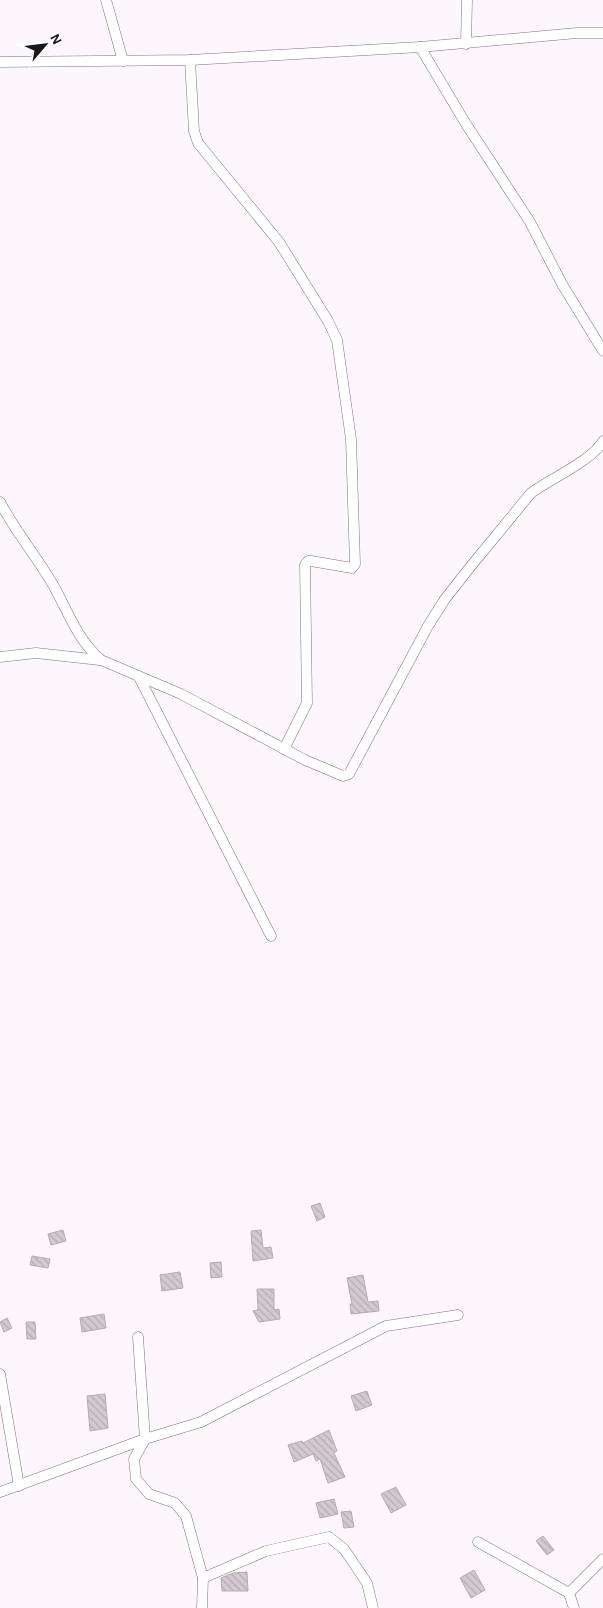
<svg xmlns="http://www.w3.org/2000/svg" width="603" height="1608" font-family="'Alegreya Sans',sans-serif">
  <style>
    .building { fill: url(#building-back-hatch); stroke: #b5acb4 }
    .lines { fill: none; stroke-linecap: round; stroke-linejoin: round }
    .street-casing { stroke: #7e757d; stroke-width: 11 }
    .street { stroke: #fff; stroke-width: 10 }
  </style>
  <defs>
    <pattern id="building-back-hatch" width="6" height="6" patternUnits="userSpaceOnUse" patternTransform="scale(1.25)"><rect width="6" height="6" fill="#d3c9d2"/><path d="M-1 5l2 2M0 0l6 6M5-1l2 2" fill="none" stroke="#b5acb4"/></pattern>
  </defs>
  <rect width="100%" height="100%" fill="#fef6fd"/>
  <g class="building">
    <polygon points="320,1203 325,1217 317,1221 311,1206"/>
    <polygon points="63,1230 66,1241 51,1245 48,1234"/>
    <polygon points="261,1230 263,1248 271,1247 273,1258 253,1261 251,1231"/>
    <polygon points="32,1256 50,1259 48,1268 30,1265"/>
    <polygon points="221,1262 222,1277 211,1278 210,1263"/>
    <polygon points="180,1272 183,1288 162,1291 160,1275"/>
    <polygon points="363,1275 368,1302 378,1301 379,1311 351,1314 350,1304 352,1304 347,1278"/>
    <polygon points="257,1289 274,1289 274,1310 279,1309 280,1319 259,1322 253,1311 258,1310"/>
    <polygon points="104,1314 106,1328 82,1332 80,1318"/>
    <polygon points="7,1318 12,1328 4,1332 0,1322"/>
    <polygon points="26,1322 35,1322 36,1339 27,1339"/>
    <polygon points="367,1391 372,1405 356,1411 351,1396"/>
    <polygon points="105,1394 108,1428 90,1431 87,1396"/>
    <polygon points="329,1430 337,1451 334,1453 345,1477 328,1483 320,1459 316,1461 313,1454 294,1462 288,1445 302,1441 303,1443"/>
    <polygon points="396,1487 406,1505 391,1513 381,1494"/>
    <polygon points="334,1499 338,1514 320,1518 316,1503"/>
    <polygon points="351,1511 354,1527 344,1528 341,1512"/>
    <polygon points="543,1536 554,1550 547,1555 536,1541"/>
    <polygon points="474,1570 485,1590 471,1598 460,1578"/>
    <polygon points="247,1572 248,1591 222,1591 221,1578 233,1573"/>
  </g>
  <g class="lines">
    <g class="street-casing">
      <g id="street">
        <polyline points="106,0 123,61"/>
        <polyline points="466,44 467,0"/>
        <polyline points="420,47 466,124 530,222 562,284 603,351"/>
        <polyline points="190,60 194,131 198,143 279,242 328,321 337,340 351,439 355,564 352,568 311,561 308,561 305,565 307,703 284,749"/>
        <polyline points="0,62 190,60 420,47 577,33 603,33"/>
        <path d="M 0,502 C 16,533 39,559 56,590 C 69,615 79,641 101,660 L 181,694 L 305,760 L 343,776 L 349,774 L 428,626 L 445,599 L 471,566 L 531,493 C 550,479 593,460 603,441"/>
        <polyline points="0,657 36,653 100,660"/>
        <polyline points="139,677 271,936"/>
        <polyline points="138,1337 145,1439 134,1459 136,1479 149,1494 175,1503 186,1516 203,1578 202,1608"/>
        <polyline points="0,1374 19,1486"/>
        <polyline points="0,1492 145,1439 201,1422 386,1326 458,1315"/>
        <polyline points="478,1542 569,1593 574,1608"/>
        <polyline points="203,1578 266,1551 329,1537 344,1549 367,1583 373,1608"/>
        <polyline points="569,1593 603,1559"/>
      </g>
    </g>
    <use href="#street" class="street"/>
  </g>
  <g transform="translate(45 45) rotate(62)" stroke="#ffffff" stroke-width="4" paint-order="stroke">
  <path d="M0-4L9 19L0 12L-9 19Z" fill="#1b171b"/>
  <text y="-8" font-size="14" font-weight="bold" text-anchor="middle" fill="#1b171b">N</text>
  </g>
</svg>
